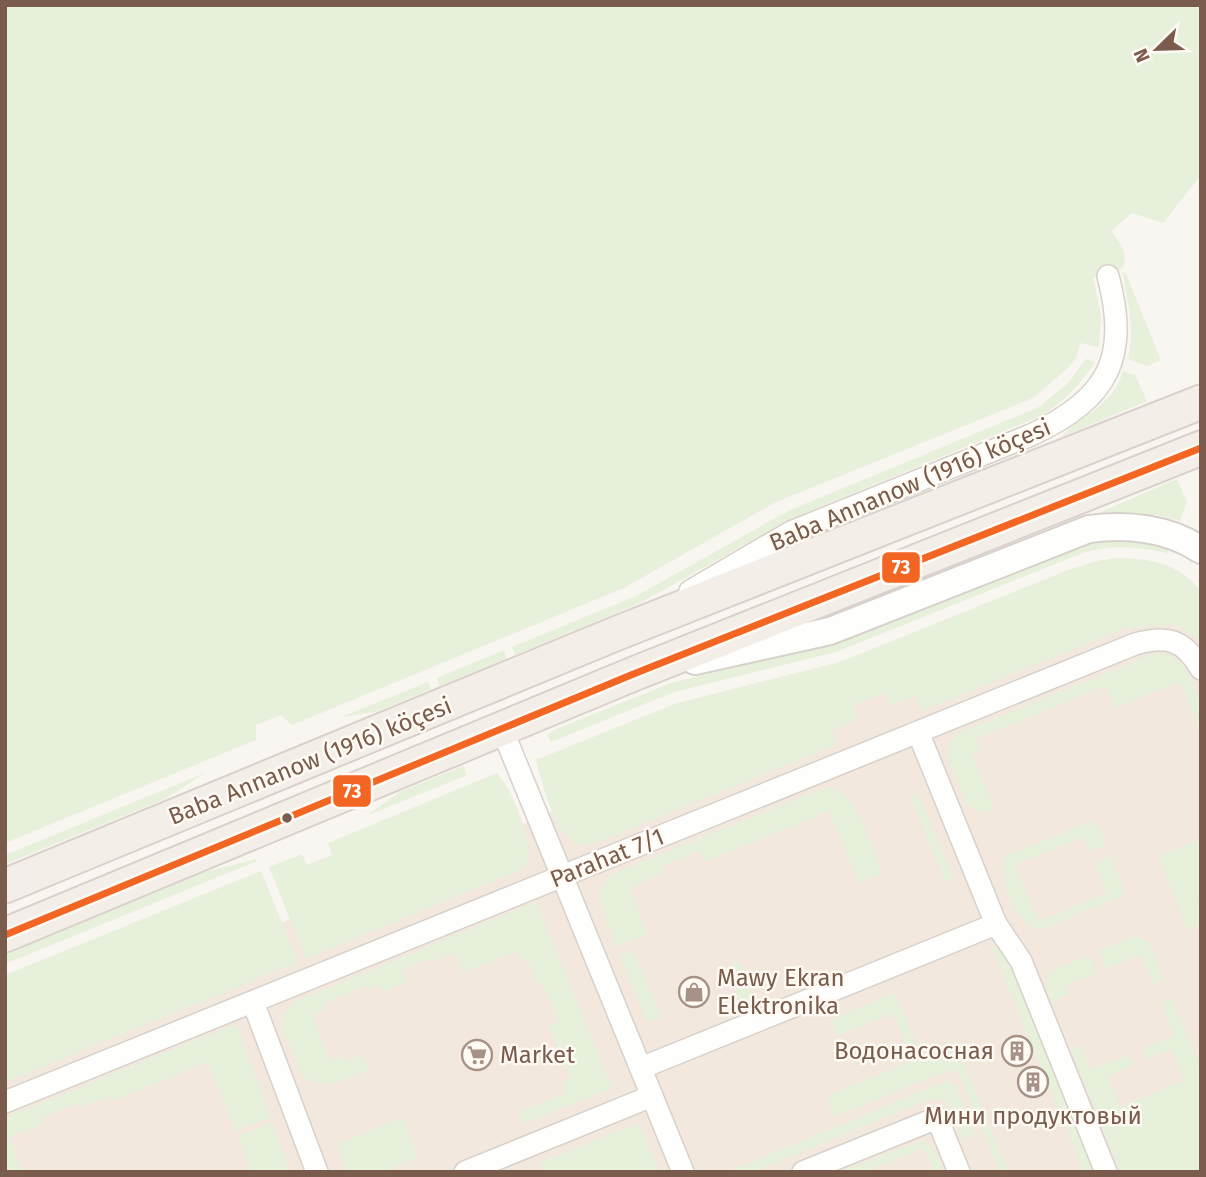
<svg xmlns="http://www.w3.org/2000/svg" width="1206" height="1177" font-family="'Fira Sans',sans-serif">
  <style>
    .residential { fill: #f2e8de }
    .green { fill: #e7f0db }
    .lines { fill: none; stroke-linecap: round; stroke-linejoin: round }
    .minor-casing { stroke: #d7d1cb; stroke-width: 24 }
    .tertiary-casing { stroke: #d7d1cb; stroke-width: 30 }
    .primary-casing { stroke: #dad1cc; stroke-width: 37 }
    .minor { stroke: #fefefd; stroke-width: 21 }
    .tertiary { stroke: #fefefd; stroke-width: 26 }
    .primary { stroke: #f3eee8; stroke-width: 33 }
    .bus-1-casing { stroke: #fffaf3; stroke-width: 12 }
    .bus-1 { stroke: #f26522; stroke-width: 7 }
    .bus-dot { fill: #7a5c4d; stroke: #fffaf3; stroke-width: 2.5 }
    .labels { text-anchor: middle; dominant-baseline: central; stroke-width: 5; stroke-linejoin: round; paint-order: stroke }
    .street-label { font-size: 24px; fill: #7a5c4d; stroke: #fffaf3 }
    .poi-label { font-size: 24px; fill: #7a5c4d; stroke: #fffaf3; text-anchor: start }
    .line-badge { stroke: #fffaf3; stroke-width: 2.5 }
    .badge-label { font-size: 19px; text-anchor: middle; font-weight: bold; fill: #fff }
  </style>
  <rect width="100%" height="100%" fill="#f9f5f0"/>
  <polygon class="residential" points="1093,591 1201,623 1201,1172 5,1172 5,1035"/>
  <g class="green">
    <path d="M 5,5 L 1201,5 L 1201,175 L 1163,223 L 1132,213 L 1111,231 C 1120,244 1128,252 1123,268 L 1093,278 L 1101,315 L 1099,347 L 1080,343 L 1077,356 L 1069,367 L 1033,398 L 774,503 L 624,588 L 292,725 L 281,715 L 256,725 L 256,740 L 5,843 Z"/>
    <path d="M 1123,273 L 1126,274 L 1161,360 L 1147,366 L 1128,359 C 1136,329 1127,302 1123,273 Z"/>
    <path d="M 1086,359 L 1095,362 C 1081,383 1065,401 1043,415 L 791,519 L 640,603 L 515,655 L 512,647 L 636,596 L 788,511 L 1039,407 L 1067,384 Z"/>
    <path d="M 1123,371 L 1135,375 L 1147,401 L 1061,437 C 1083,413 1112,407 1123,371 Z"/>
    <polygon points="1177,479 1187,502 1180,521 1156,515 1102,514 1103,511"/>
    <path d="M 1114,538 L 1171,544 L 1168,553 C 1141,547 1113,544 1085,552 L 836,652 L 674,692 L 551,742 L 548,735 L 554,730 L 671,683 L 833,643 L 1091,541 Z"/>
    <path d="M 1116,558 C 1152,559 1176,562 1201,591 L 1201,640 L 1181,627 L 1171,624 L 1123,629 L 921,711 L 915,696 L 890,706 L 884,693 L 853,706 L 858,719 L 832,730 L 837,744 L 591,845 C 556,848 547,795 538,769 L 536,760 L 677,703 L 840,662 L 1068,570 L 1097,561 Z"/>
    <polygon points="504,650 507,658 440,686 437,678"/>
    <polygon points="1156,653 1173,656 1185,667 1201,704 1201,733 1180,682 1115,708 1105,686 976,739 980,749 971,753 994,808 982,812 967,805 947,756 950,743 957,734"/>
    <polygon points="428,682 431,689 376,712 341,717"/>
    <polygon points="463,766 467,775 366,816 400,792"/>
    <polygon points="205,773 165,799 5,864 5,855"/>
    <path d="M 497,773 C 512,789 537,849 525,868 L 306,959 L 269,867 L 302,854 L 307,865 L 332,855 L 328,843 Z"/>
    <path d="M 827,787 C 859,791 871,847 882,874 L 859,883 L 829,811 L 705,862 L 700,851 L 661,866 L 664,873 L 629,888 L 648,934 L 617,947 L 598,898 L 600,889 L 610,875 Z"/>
    <polygon points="913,793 919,796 952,876 950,882 944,879 911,799"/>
    <path d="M 1089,822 C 1100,823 1103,836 1106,845 L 1090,851 L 1083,837 L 1015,865 L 1038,921 L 1107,893 L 1094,863 L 1111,856 L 1124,889 L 1123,895 L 1044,929 C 1017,932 999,881 1004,860 L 1007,856 Z"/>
    <polygon points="1201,839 1201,896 1197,898 1201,907 1201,925 1188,930 1158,856"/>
    <polygon points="256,859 257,861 5,964 5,954 202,873"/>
    <polygon points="261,871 298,962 5,1082 5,975"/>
    <path d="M 536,902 L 612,1088 L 524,1124 L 518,1112 L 566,1093 L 562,1082 L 571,1078 L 549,1026 L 558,1022 L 542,983 L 537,984 L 527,959 L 521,961 L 517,951 L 463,973 L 454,952 L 431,962 L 429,959 L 402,969 L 406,982 L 383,992 L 381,985 L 370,989 L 367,985 L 322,1004 L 324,1010 L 312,1016 L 330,1061 L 343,1056 L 346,1062 L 362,1055 L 369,1070 C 347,1079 324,1091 303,1077 L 281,1025 L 284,1014 L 294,1002 Z"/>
    <polygon points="1138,937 1149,943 1164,979 1153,984 1140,955 1106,969 1099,950 1129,938"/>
    <polygon points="991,946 1006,954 1093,1166 1093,1172 1084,1172"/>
    <polygon points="633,950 661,1017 647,1022 620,955"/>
    <polygon points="1089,954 1096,973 1066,985 1069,994 1052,1002 1046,987 1049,972"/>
    <polygon points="739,961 750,988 749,1005 743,1009 735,990 741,987 731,964"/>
    <polygon points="895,993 919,1050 910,1054 893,1013 837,1036 830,1020"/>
    <polygon points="1172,999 1201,1069 1201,1172 1121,1172 1071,1049 1080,1045 1090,1070 1129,1054 1133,1065 1107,1076 1120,1107 1184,1081 1171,1049 1147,1059 1143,1049 1174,1036 1161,1003"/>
    <polygon points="236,1024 270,1117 236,1131 207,1062 113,1101 110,1096 82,1107 80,1103 42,1118 44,1123 9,1137 23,1172 5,1172 5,1118"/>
    <polygon points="955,1043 1008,1172 1000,1172 960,1075 954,1071 947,1071 834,1117 826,1096"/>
    <polygon points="947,1081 955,1084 976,1135 963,1140 948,1103 940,1099 931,1099 752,1172 726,1172"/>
    <polygon points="402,1117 418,1157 383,1172 348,1172 337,1144"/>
    <polygon points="272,1122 290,1172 252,1172 238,1136"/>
    <polygon points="639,1123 659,1172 543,1172 539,1163"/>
    <path d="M 921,1141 C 935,1144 938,1160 943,1172 L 934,1172 L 926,1153 L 921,1149 L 864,1172 L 841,1172 Z"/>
  </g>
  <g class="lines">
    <g class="minor-casing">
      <g id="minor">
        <path d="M 690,591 L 791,532 L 1031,435 C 1108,399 1130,358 1108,276"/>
        <polyline points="502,729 683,1172"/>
        <polyline points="918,732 996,924 1021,961 1106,1172"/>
        <polyline points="253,1002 317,1172"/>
        <polyline points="641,1068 996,924"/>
        <path d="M 5,1102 L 1135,644 C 1166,635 1184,639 1201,669"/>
        <polyline points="465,1172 652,1096"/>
        <polyline points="803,1172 937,1118 959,1172"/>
      </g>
    </g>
    <g class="tertiary-casing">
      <path id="tertiary" d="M 695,661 L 830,631 L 1089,529 C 1127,524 1169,528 1201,550"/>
    </g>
    <g class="primary-casing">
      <g id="primary">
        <polyline points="5,886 615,634 1201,402"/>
        <polyline points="5,935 631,675 1201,448"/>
      </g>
    </g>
    <use href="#minor" class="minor"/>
    <use href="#tertiary" class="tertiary"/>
    <use href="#primary" class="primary"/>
    <g class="bus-1-casing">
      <polyline id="bus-1" points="5,935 631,675 1201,448"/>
    </g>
    <use href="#bus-1" class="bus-1"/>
  </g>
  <defs>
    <g id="shop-ring" transform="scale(1.575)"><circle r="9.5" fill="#fffaf3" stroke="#a69286" stroke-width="1.5"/><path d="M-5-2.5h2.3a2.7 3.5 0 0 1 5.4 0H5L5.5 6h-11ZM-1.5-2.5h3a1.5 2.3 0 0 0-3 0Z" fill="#a69286"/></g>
    <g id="building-ring" transform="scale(1.575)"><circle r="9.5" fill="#fffaf3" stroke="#a69286" stroke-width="1.5"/><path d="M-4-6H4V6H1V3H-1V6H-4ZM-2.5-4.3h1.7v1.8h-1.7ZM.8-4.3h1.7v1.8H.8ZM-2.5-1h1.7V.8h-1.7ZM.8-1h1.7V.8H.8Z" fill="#a69286"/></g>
    <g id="supermarket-ring" transform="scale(1.575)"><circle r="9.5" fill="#fffaf3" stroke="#a69286" stroke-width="1.5"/><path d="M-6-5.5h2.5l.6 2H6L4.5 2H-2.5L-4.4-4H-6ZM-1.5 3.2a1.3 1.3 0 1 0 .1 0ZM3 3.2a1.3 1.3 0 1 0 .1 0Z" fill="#a69286"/></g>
  </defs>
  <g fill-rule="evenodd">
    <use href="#shop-ring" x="694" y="992"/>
    <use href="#building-ring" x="1017" y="1051"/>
    <use href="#supermarket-ring" x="477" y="1055"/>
    <use href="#building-ring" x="1033" y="1082"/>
  </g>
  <circle class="bus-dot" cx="287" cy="818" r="6"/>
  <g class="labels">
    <g class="street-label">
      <text transform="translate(910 485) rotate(-23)">Baba Annanow (1916) köçesi</text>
      <text transform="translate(310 761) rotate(-22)">Baba Annanow (1916) köçesi</text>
      <text transform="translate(607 858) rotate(-22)">Parahat 7/1</text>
    </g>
    <g class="poi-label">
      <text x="717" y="978">Mawy Ekran<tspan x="717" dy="28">Elektronika</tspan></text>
      <text x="994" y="1051" text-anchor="end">Водонасосная</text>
      <text x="500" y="1055">Market</text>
      <text x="1033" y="1116" text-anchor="middle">Мини продуктовый</text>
    </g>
  </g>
  <g class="line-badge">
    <rect x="881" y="551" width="40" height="33" rx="7" fill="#f26522"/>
    <rect x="332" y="774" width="40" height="34" rx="7" fill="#f26522"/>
  </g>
  <g class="badge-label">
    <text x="901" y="574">73</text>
    <text x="352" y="798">73</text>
  </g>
  <rect width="1206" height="1177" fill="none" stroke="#7a5c4d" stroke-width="14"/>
  <g transform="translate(1157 49) rotate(247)" stroke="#fffaf3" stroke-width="5" paint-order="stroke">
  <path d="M0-5L12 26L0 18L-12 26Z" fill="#7a5c4d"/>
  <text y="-10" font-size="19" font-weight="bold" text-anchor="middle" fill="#7a5c4d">N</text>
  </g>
</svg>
